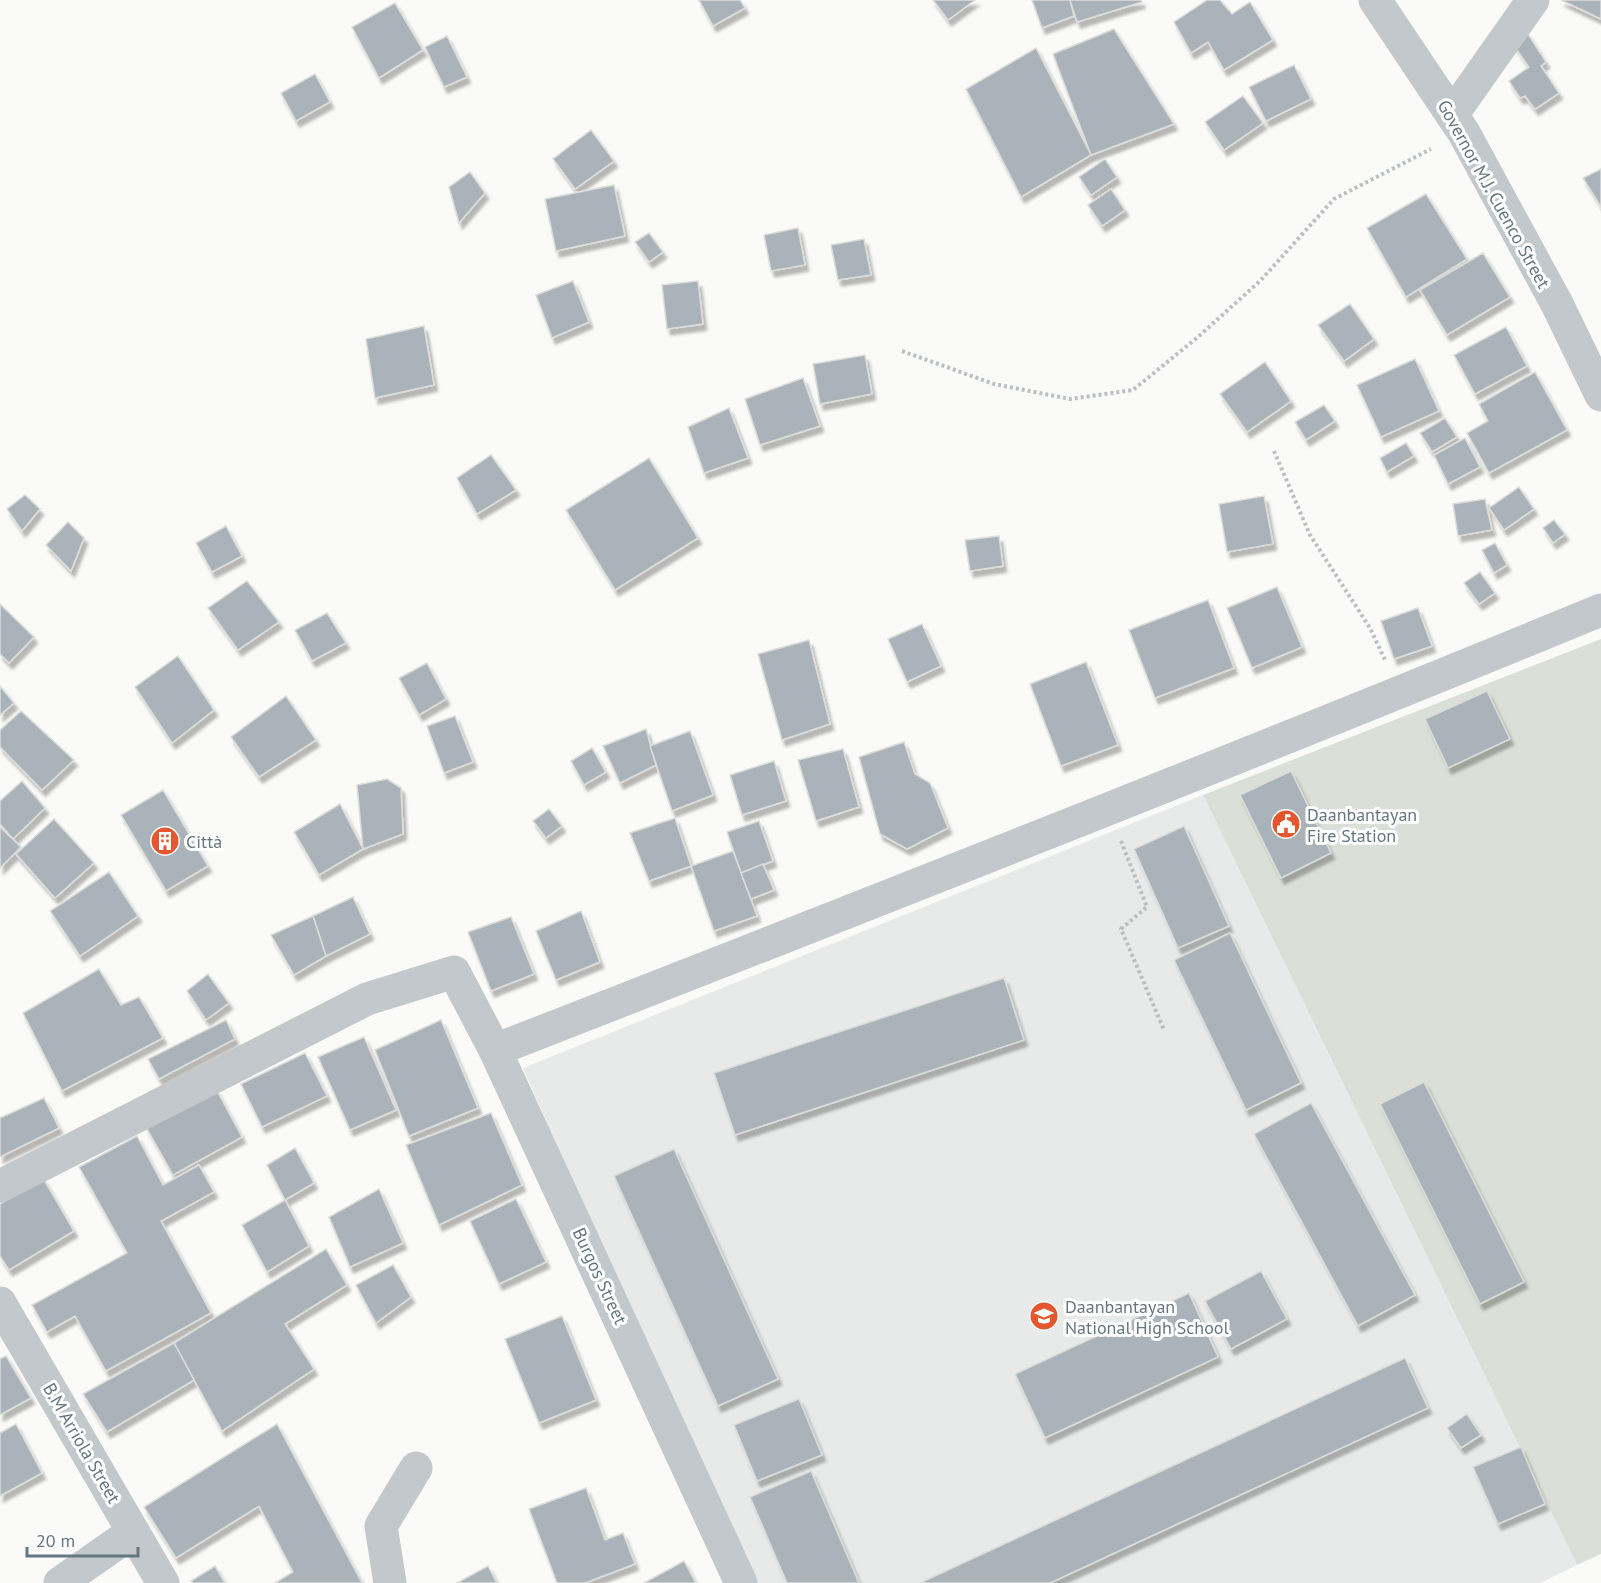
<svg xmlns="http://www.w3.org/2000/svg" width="1601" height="1583" font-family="'PT Sans',sans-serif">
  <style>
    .built { fill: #e8e9e9 }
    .grass { fill: #dadfd7 }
    .building { fill: #aab3b9; stroke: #dcdcda; stroke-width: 1.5; filter: url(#shadow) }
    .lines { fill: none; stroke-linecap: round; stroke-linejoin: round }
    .path { stroke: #bbbfc2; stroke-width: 4; stroke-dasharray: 3 3; stroke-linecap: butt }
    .street { stroke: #c3c8cc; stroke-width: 33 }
    .labels { text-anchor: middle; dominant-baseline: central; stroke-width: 6; stroke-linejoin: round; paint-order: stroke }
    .street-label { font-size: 18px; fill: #657683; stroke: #fff }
    .poi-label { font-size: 18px; fill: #657683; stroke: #fff; text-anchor: start }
  </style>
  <defs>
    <filter id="shadow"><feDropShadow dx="3.5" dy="6" stdDeviation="1.5" flood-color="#0004"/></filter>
  </defs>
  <rect width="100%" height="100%" fill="#fafaf8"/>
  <polygon class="built" points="1203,795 1577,1565 1540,1583 749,1583 523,1068"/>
  <polygon class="grass" points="1601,639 1601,1554 1577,1565 1203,795"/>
  <g class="building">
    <polygon points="699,0 740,0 745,8 713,26"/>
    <polygon points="933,0 975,0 948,20"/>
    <polygon points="1032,0 1070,0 1074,16 1042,28"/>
    <polygon points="1070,0 1141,0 1142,2 1077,22"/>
    <polygon points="1207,0 1220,0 1232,14 1250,2 1273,40 1224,70 1208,42 1191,53 1174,22"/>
    <polygon points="1561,0 1601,0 1601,19"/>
    <polygon points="395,3 423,50 379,78 352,27"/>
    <polygon points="1114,29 1174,124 1091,155 1053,54"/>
    <polygon points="1528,34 1546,62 1541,66 1559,93 1535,109 1525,96 1520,98 1509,81 1529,67 1513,44"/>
    <polygon points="447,36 467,77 444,87 425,47"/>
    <polygon points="1036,48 1091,155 1021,197 966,89"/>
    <polygon points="1294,65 1311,99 1266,121 1249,87"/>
    <polygon points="315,74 330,102 296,121 281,93"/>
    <polygon points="1243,96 1263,123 1224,150 1205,122"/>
    <polygon points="591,130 614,161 575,189 553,159"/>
    <polygon points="1105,159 1117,177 1091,195 1079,177"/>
    <polygon points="1601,169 1601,207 1583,178"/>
    <polygon points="470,172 485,193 459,223 449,187"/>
    <polygon points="614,185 625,236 556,251 545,199"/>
    <polygon points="1111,189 1125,210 1102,226 1088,205"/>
    <polygon points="1426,194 1467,259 1406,297 1367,228"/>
    <polygon points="798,228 805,265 771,271 764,235"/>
    <polygon points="649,233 663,252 649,262 635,242"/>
    <polygon points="864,239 871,275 838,280 831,245"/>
    <polygon points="1483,253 1510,297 1447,335 1420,290"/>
    <polygon points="573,281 589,322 552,338 536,295"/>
    <polygon points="698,281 703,324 667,329 662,285"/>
    <polygon points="1350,304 1374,339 1344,361 1318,325"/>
    <polygon points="424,326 434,385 375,398 366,339"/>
    <polygon points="1506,327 1527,366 1475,394 1454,355"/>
    <polygon points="865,355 872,394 820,404 813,364"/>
    <polygon points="1415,359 1439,411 1381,437 1357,385"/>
    <polygon points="1265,362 1291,401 1247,432 1220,394"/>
    <polygon points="1535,372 1567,430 1489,473 1467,433 1488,421 1479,404"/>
    <polygon points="803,378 820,426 760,445 745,399"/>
    <polygon points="1324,405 1335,421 1306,440 1295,422"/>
    <polygon points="729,408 748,458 704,473 688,427"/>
    <polygon points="1445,418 1457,437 1432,452 1420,433"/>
    <polygon points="1465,438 1480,467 1448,484 1434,455"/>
    <polygon points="1406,443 1414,456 1387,472 1380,458"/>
    <polygon points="491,455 516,490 477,514 457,478"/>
    <polygon points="649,458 698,538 615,590 566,510"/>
    <polygon points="1519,487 1534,509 1504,530 1489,508"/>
    <polygon points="25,495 40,509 22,531 7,509"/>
    <polygon points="1264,496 1273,544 1227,552 1219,504"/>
    <polygon points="1485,499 1492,530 1458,536 1453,504"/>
    <polygon points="1554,520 1565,534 1553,543 1543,528"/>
    <polygon points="68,522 84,538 71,571 46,545"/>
    <polygon points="226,526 242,556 212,572 196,543"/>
    <polygon points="999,536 1003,566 970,571 965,540"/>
    <polygon points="1495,543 1507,565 1494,573 1482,550"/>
    <polygon points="1480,572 1495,593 1479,604 1464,583"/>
    <polygon points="247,581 279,622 238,650 208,608"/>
    <polygon points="1277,587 1302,647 1252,668 1227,608"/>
    <polygon points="1208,600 1234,668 1155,698 1129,630"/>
    <polygon points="0,604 34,637 9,663 0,654"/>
    <polygon points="1418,608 1432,646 1394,659 1381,621"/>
    <polygon points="327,613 346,643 312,661 295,630"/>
    <polygon points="922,624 941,666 907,682 888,639"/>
    <polygon points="809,640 830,724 782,740 758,654"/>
    <polygon points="178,656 214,710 172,743 135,687"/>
    <polygon points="1086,662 1118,745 1061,766 1030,684"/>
    <polygon points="427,663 446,699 419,715 399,678"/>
    <polygon points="0,686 14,703 0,715"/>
    <polygon points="1487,691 1510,739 1448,768 1425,719"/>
    <polygon points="286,696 316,740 259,777 231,737"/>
    <polygon points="21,711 74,760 42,790 0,747 0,730"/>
    <polygon points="455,716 473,762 444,773 427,726"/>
    <polygon points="646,729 656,765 620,783 603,746"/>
    <polygon points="690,731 713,795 672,811 650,746"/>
    <polygon points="904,742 915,774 930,783 948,828 907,849 880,834 859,757"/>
    <polygon points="592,748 606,772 584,785 571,761"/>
    <polygon points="843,749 859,807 816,821 798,760"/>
    <polygon points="774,761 786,801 742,815 730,775"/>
    <polygon points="1291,771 1331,853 1281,878 1240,795"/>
    <polygon points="387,779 401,788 403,834 363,849 357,785"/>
    <polygon points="22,781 45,808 13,839 0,824 0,801"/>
    <polygon points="163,790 208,866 166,891 121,815"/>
    <polygon points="340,804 363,849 319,875 294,832"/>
    <polygon points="549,809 562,826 546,838 533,821"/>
    <polygon points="675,818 691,866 649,881 630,833"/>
    <polygon points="54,819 94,863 55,898 16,854"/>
    <polygon points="759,821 773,861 741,873 727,832"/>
    <polygon points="1184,826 1229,926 1178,948 1134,849"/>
    <polygon points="0,827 21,847 0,868"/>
    <polygon points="733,851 757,916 714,931 691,866"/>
    <polygon points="763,864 774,890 751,899 741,873"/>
    <polygon points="109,872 138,916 80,956 50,911"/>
    <polygon points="353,897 370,934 326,956 313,916"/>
    <polygon points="581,911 600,962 556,980 536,931"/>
    <polygon points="313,916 326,956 294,975 271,935"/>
    <polygon points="511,917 534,974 491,991 468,932"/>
    <polygon points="1230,933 1301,1083 1246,1110 1174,960"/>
    <polygon points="99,969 121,1005 139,997 163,1038 62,1091 23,1013"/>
    <polygon points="208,974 229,1003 206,1020 187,991"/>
    <polygon points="1004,978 1024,1040 735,1135 714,1073"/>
    <polygon points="226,1020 235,1039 159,1079 148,1059"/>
    <polygon points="441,1020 478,1108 409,1136 375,1050"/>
    <polygon points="364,1037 396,1110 350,1130 318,1057"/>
    <polygon points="305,1053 327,1096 262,1127 241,1084"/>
    <polygon points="1424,1082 1524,1282 1480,1304 1380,1104"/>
    <polygon points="216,1089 242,1137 173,1175 146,1127"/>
    <polygon points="44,1098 59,1128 0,1157 0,1118"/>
    <polygon points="1311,1103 1415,1295 1358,1326 1254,1134"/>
    <polygon points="491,1113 522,1185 439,1225 406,1145"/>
    <polygon points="137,1136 163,1185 199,1165 214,1192 161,1221 211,1313 106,1371 75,1316 47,1332 32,1305 127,1253 79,1167"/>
    <polygon points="295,1148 314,1183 285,1200 267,1165"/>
    <polygon points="674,1149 778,1379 718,1406 614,1176"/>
    <polygon points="43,1178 74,1231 9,1270 0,1256 0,1204"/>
    <polygon points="379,1189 403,1243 350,1267 329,1217"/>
    <polygon points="516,1199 546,1262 499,1284 470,1221"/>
    <polygon points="285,1200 309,1246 267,1272 242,1225"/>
    <polygon points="326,1249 347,1285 285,1324 314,1369 222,1431 174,1343"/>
    <polygon points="393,1265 411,1297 376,1323 356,1285"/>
    <polygon points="1261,1271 1287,1319 1231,1349 1205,1301"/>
    <polygon points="1189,1293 1218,1357 1045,1438 1015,1374"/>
    <polygon points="562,1316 596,1400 539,1423 505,1339"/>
    <polygon points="174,1343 194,1380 107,1432 83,1394"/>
    <polygon points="6,1356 31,1398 0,1415 0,1359"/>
    <polygon points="1405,1358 1428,1408 1050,1583 920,1583"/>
    <polygon points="799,1399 822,1455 757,1481 734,1425"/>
    <polygon points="1467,1414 1481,1435 1461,1448 1447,1428"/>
    <polygon points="16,1424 42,1473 0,1496 0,1433"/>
    <polygon points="277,1424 362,1583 275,1583 293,1572 259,1506 176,1558 144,1507"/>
    <polygon points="1521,1447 1545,1504 1498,1524 1473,1467"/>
    <polygon points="811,1471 859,1583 787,1583 750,1497"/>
    <polygon points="586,1488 605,1540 623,1533 635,1564 585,1583 557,1583 529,1509"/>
    <polygon points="684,1561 696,1583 644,1583"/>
    <polygon points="215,1566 225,1583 193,1583 191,1581"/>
    <polygon points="488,1566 497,1583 457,1583"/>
  </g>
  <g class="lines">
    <g class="path">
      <polyline points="902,351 994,384 1070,399 1133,390 1198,337 1260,281 1334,199 1431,149"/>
      <polyline points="1274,451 1310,535 1370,628 1385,660"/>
      <polyline points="1121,841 1147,907 1121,929 1164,1030"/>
    </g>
    <g class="street">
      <polyline points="1375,0 1464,133 1557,304 1601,395"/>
      <polyline points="1452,115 1533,0"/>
      <path d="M 495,1050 C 865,906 1234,761 1601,610"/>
      <polyline points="0,1186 367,999 454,972 495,1050 741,1583"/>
      <polyline points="0,1303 163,1583"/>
      <polyline points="60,1583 133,1532"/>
      <polyline points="390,1583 381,1526 416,1468"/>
    </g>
  </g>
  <defs>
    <g id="civic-disc" transform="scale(1.5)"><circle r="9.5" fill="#e4572e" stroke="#fff"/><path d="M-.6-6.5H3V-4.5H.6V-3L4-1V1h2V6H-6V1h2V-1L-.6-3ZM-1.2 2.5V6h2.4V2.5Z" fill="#fff"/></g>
    <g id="building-disc" transform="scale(1.5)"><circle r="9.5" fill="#e4572e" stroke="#fff"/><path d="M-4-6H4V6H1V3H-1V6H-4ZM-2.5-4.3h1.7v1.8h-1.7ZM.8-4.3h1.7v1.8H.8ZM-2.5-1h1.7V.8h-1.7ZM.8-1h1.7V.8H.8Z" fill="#fff"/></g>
    <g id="school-disc" transform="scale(1.5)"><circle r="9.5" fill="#e4572e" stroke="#fff"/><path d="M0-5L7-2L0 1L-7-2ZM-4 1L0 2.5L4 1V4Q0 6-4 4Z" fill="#fff"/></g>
  </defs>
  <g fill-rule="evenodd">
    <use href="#civic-disc" x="1286" y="824"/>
    <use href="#building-disc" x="165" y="841"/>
    <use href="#school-disc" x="1044" y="1316"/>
  </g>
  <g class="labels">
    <g class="street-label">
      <text transform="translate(1494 194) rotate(61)">Governor M.J. Cuenco Street</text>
      <text transform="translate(600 1276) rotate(65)">Burgos Street</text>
      <text transform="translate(82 1443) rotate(60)">B.M Arriola Street</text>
    </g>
    <g class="poi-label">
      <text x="1307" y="814">Daanbantayan<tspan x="1307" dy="21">Fire Station</tspan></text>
      <text x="186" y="841">Città</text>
      <text x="1065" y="1306">Daanbantayan<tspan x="1065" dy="21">National High School</tspan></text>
    </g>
  </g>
  <path d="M27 1547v9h111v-9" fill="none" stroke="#657683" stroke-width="3"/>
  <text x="36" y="1547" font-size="18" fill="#657683" stroke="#ffffff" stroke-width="4.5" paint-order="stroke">20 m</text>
</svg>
